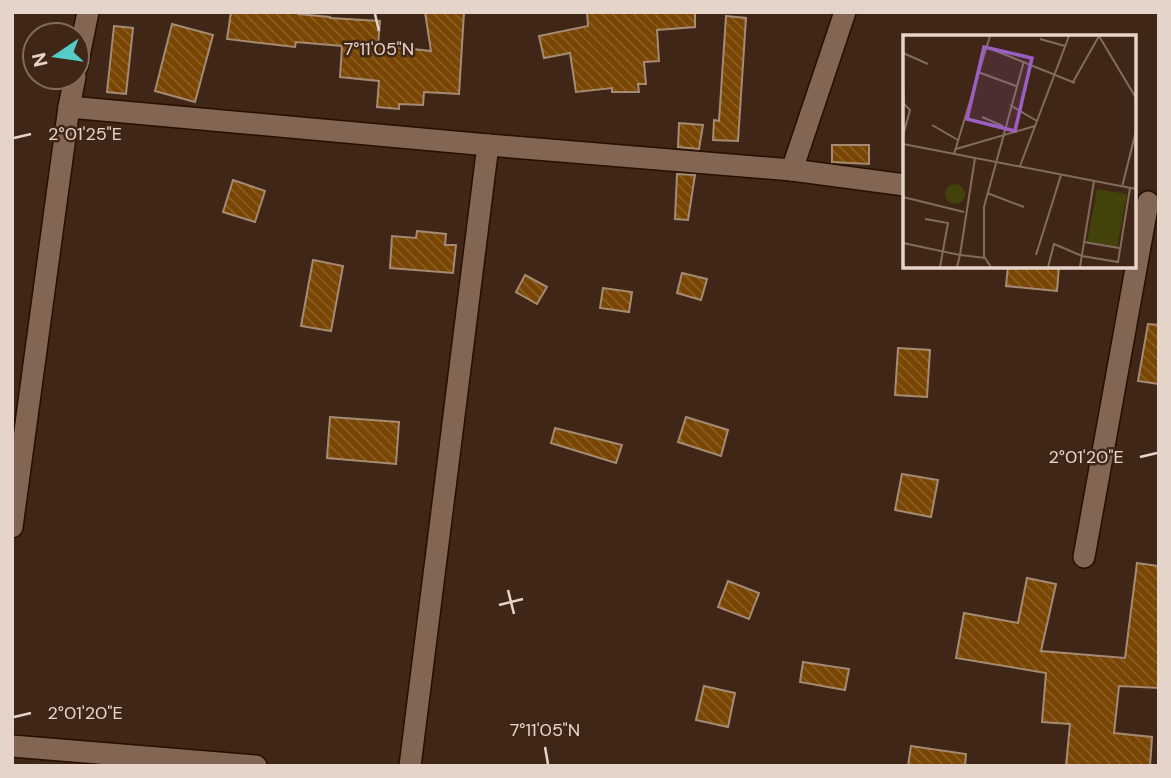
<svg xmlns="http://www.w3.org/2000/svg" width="1171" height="778" font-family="'DM Sans',sans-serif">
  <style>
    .building { fill: url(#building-back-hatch); stroke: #a58b73; stroke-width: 2 }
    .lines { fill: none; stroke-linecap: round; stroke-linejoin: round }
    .minor-casing { stroke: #260e01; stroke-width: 24 }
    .minor { stroke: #836553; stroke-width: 21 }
    .ticks { fill: none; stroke: #e5d4ca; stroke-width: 2.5 }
    .inset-road { fill: none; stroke: #826c5e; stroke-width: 2 }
    .view { fill: #9b5ec2; fill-opacity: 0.15; stroke: #9b5ec2; stroke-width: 3.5 }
    .inset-edge { fill: none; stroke: #e5d4ca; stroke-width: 3.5 }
    .ticks-label { font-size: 18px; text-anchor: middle; fill: #e5d4ca; stroke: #402616; stroke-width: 5; stroke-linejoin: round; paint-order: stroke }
  </style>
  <defs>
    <pattern id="building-back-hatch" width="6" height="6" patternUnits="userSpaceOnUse" patternTransform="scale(1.75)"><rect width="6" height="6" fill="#784502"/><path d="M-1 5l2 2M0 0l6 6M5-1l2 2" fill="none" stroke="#8b5f26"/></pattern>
  </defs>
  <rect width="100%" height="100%" fill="#402616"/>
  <g class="building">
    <polygon points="231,12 299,12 299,14 330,17 330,18 380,21 378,45 431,51 425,12 464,12 459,94 424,92 423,105 399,104 399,109 377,107 379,81 340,77 342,46 296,42 295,47 227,39"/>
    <polygon points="587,12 695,12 695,27 657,30 659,61 644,62 646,84 638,84 639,92 612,92 612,88 576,92 570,53 544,58 539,36 588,26"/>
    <polygon points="726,16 746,18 738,141 713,140 714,120 719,121"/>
    <polygon points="172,24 213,35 195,102 155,91"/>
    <polygon points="114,26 133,28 126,94 107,92"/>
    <polygon points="679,123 703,125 699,149 678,147"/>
    <polygon points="832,145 869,145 869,164 832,162"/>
    <polygon points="677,174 695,175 688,220 675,219"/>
    <polygon points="233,180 265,191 255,222 223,212"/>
    <polygon points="417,231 446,234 445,245 456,245 453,273 390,268 392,236 416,238"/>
    <polygon points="313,260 343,266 331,331 301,326"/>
    <polygon points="1008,266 1059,266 1057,291 1006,286"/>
    <polygon points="682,273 707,279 701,300 677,293"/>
    <polygon points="525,275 547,287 537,304 516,292"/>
    <polygon points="603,288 632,292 629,312 600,308"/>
    <polygon points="1148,324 1159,325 1159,384 1138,381"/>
    <polygon points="898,348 930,350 927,397 895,395"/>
    <polygon points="330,417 399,422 396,464 327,458"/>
    <polygon points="686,417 728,430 721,456 678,442"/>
    <polygon points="555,428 622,445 616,463 551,443"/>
    <polygon points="902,474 938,480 931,517 895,510"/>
    <polygon points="1137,563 1159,566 1159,688 1119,686 1114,733 1152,737 1150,766 1066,766 1070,724 1042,722 1046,673 956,658 964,613 1018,623 1027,578 1056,584 1041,651 1125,658"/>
    <polygon points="728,581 759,593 749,619 718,607"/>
    <polygon points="803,662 849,669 845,690 800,682"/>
    <polygon points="704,686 735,693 728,727 696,720"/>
    <polygon points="911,746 966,754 965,766 908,766"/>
  </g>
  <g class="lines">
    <g class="minor-casing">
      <g id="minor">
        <polyline points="77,66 88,12"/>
        <polyline points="69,107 488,145 792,170 905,185"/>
        <polyline points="792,170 845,12"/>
        <polyline points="12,527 69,107 75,77"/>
        <polyline points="1084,557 1148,202"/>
        <polyline points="12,746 256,766"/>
        <polyline points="410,766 488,145"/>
      </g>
    </g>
    <use href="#minor" class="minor"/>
  </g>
  <path class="ticks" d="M 375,14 L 379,31M 14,138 L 31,134M 1140,457 L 1157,453M 508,590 L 514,614M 499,605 L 523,599M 14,717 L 31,713M 545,747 L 548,764"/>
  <g transform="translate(903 35)">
    <rect width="233" height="233" fill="#402616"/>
    <path d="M 194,154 L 224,159 L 214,213 L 184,207 Z" fill="#42420a"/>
    <path d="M42 159a10 10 0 1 1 20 0a10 10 0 1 1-20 0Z" fill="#42420a"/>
    <path class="inset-road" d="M 196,1 L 233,63M 137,4 L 162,11M 83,12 L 172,48M 0,18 L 25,29M 75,37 L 113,51M 170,47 L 196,1M 0,50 L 1,69 L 7,75 L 0,101M 107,70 L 134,86M 79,82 L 100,91M 29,90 L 55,105M 0,109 L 233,154M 53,114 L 132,91M 51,119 L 87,1M 72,123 L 57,220 L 82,223 L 88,232M 117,131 L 166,1M 219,152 L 233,96M 84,158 L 121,172M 0,162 L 61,177M 22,184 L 45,188 L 37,232M 181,207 L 216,213M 0,208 L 57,220 L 54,232M 133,220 L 158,140M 81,223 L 81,172 L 121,26M 145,232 L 151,209 L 179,221 L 215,227 L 227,153M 177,232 L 191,146"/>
    <path class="view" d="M 81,12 L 129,23 L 112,96 L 64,84 Z"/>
    <rect width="233" height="233" class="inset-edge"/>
  </g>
  <g class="ticks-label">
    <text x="379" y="55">7°11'05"N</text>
    <text x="85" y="140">2°01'25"E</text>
    <text x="1086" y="463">2°01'20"E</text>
    <text x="85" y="719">2°01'20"E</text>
    <text x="545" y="736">7°11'05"N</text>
  </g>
  <rect width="1171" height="778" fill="none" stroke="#e5d4ca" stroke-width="28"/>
  <g transform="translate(56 56) rotate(257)"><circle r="33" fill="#402616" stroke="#826c5e" stroke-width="2"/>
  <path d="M0-5L12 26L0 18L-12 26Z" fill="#54cdc8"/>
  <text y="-10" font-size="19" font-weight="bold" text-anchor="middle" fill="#e5d4ca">N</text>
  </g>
</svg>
